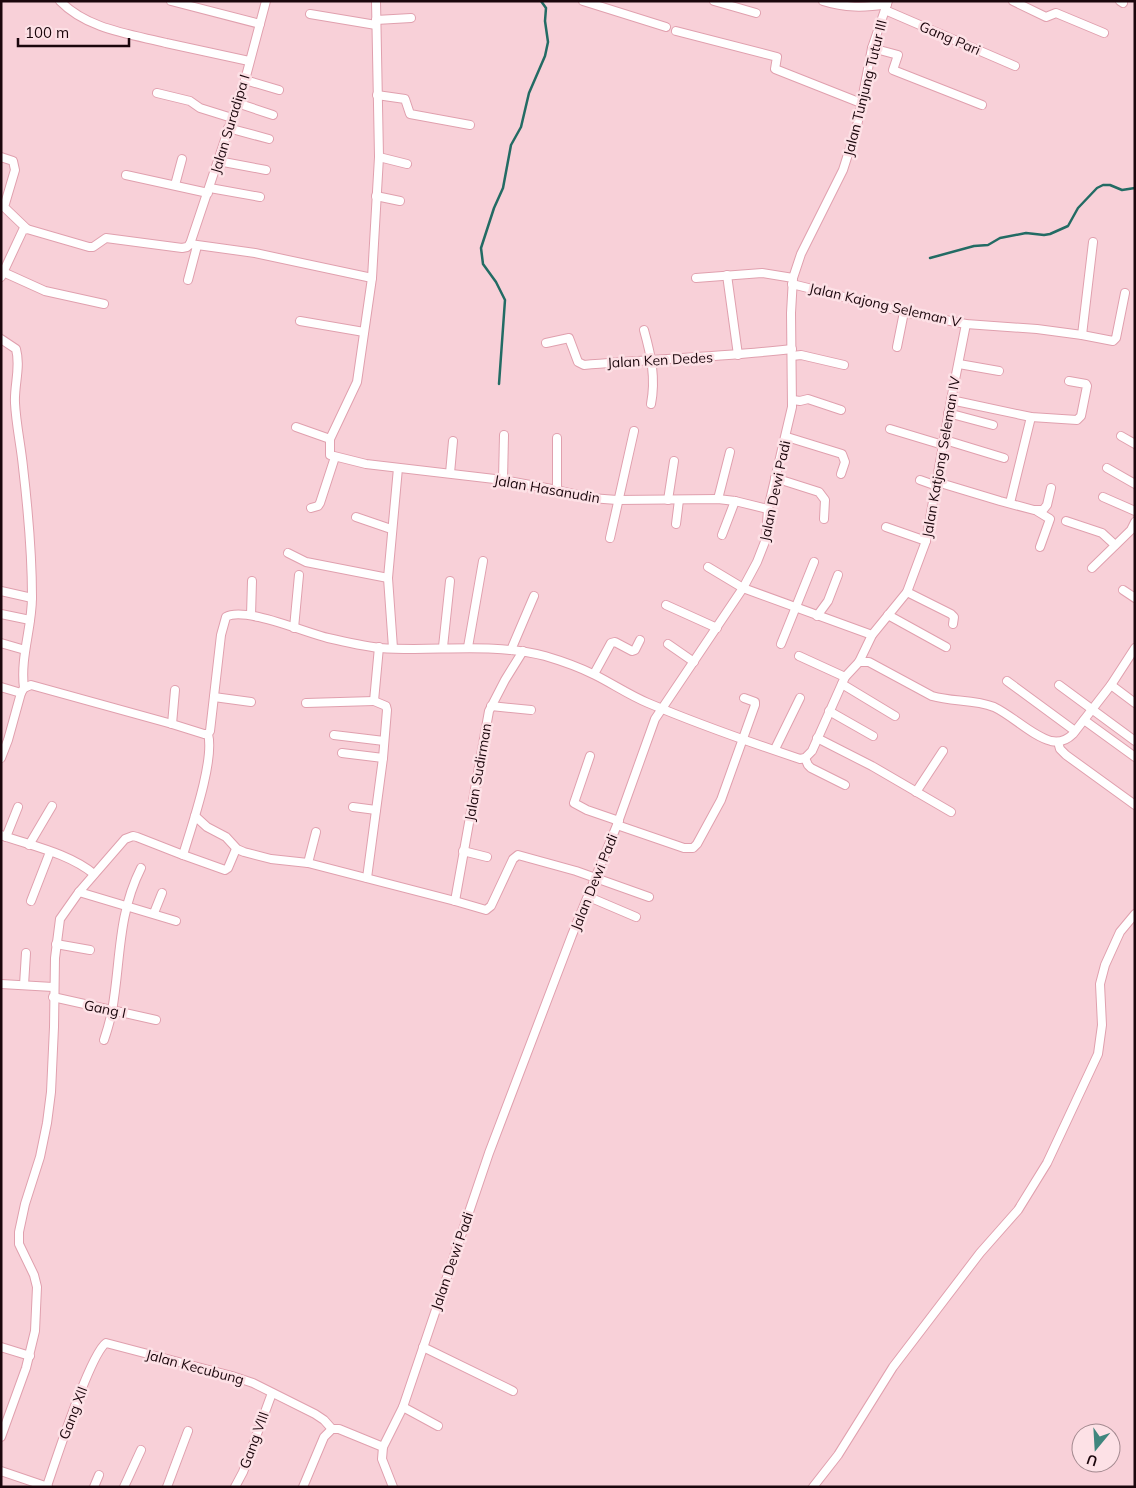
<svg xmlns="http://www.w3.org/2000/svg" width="1136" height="1488" font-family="Mulish,sans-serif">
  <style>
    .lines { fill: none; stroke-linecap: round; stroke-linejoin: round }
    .stream { stroke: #236b64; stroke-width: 2.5 }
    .minor-casing { stroke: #e0a0ae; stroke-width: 10 }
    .minor { stroke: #fff; stroke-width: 8 }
    .labels { text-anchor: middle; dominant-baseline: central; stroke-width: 5; stroke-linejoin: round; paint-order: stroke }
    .street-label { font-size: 14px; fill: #1b060c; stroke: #fde1e6 }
  </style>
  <rect width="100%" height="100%" fill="#f8d0d8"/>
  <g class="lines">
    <g class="stream">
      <polyline points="930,258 974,246 988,245 1000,238 1026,233 1044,235 1050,234 1068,226 1078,208 1097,188 1103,185 1110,185 1122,190 1135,188"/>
      <polyline points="499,384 505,300 496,282 483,264 481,248 494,208 503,188 511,145 521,127 529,93 545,56 548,42 545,21 546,8 541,1"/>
    </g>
    <g class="minor-casing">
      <g id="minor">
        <path d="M 60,1 C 87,29 130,34 166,43 C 194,49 222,55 249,61"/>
        <polyline points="171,1 260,24"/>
        <polyline points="376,1 379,157 372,278 357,382 330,439 330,455 366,464 503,480 557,490 591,498 617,500 718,499 735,501 768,509"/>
        <polyline points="583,1 666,27"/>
        <polyline points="714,1 756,13"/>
        <path d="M 823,1 C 845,8 864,8 887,4"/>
        <polyline points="1013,1 1046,17 1056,13 1104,33"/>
        <polyline points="1120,1 1123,3"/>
        <polyline points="885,10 1015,66"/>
        <polyline points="310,14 376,25"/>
        <polyline points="376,20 411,18"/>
        <polyline points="676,31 777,57 775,69 861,103"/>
        <polyline points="872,48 898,55 893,70 982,105"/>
        <polyline points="245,80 279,90"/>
        <polyline points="157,93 190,101 200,108 232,118"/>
        <polyline points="377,95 405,99 410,114 470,125"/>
        <polyline points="237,103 273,115"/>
        <polyline points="228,128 269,139"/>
        <polyline points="1,157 13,161 15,170 4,207 27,229"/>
        <polyline points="379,157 407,164"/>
        <polyline points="218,161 266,170"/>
        <polyline points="126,175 208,193"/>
        <polyline points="175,185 182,159"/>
        <polyline points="210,188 260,197"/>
        <polyline points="376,196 400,201"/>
        <polyline points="190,244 245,80 266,1"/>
        <polyline points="190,244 255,253 372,278"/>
        <polyline points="3,272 45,291 104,304"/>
        <polyline points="727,275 738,355"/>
        <polyline points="1,277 23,230 27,229 89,247 93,247 106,238 182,248 187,247 190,244"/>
        <polyline points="696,278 762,273 793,278"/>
        <polyline points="188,280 197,246"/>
        <polyline points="792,284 904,312 966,324 1037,329 1082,335 1113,341 1116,338 1125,293"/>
        <polyline points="300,321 364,332"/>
        <path d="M 644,330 C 651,355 656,378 651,404"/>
        <polyline points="1082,335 1093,242"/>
        <path d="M 1,339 L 16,349 C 21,367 14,385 15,403 C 16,424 21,446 23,467 C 28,510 32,554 32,597 C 32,628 20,657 24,688"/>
        <path d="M 546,343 L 569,338 L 578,362 L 584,365 C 653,359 723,357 792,349"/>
        <polyline points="897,347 904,312"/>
        <polyline points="792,356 801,355 844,365"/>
        <polyline points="959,364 999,371"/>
        <polyline points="793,400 800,401 808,399 841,410"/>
        <polyline points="951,400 1031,417 1077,420 1081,416 1087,386 1086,384 1069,381"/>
        <polyline points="948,413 993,425"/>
        <polyline points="296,427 330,439"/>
        <polyline points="890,429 943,445"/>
        <polyline points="1121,436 1135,444"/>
        <polyline points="787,437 842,454 845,462 841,474"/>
        <polyline points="557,438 557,490"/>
        <polyline points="945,440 1004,458"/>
        <polyline points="1107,468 1135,484"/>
        <polyline points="450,473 453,441"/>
        <polyline points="775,478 819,492 825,500 824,519"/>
        <polyline points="503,480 504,435"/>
        <polyline points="920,480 937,486"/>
        <polyline points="937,482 1000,501 1034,510 1043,510 1047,505 1051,488"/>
        <polyline points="1103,497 1135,511"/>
        <polyline points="718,499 730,452"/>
        <polyline points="668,500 674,461"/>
        <polyline points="1010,503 1031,417"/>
        <polyline points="311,508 318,506 320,503 335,457"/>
        <polyline points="1037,511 1050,519 1040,547"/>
        <polyline points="356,517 391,529"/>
        <polyline points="1066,521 1102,533 1115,545"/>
        <polyline points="676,524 679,500"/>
        <polyline points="886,527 926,541"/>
        <polyline points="722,535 735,501"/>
        <polyline points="610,538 634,431"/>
        <polyline points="288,553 306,562 388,578"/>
        <polyline points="708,567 743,588 872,635"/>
        <polyline points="1092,568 1131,530 1135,522"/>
        <polyline points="1123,590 1135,598"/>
        <polyline points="1,591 32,598"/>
        <polyline points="907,592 951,614 954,617 953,624"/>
        <polyline points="666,605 717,628"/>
        <polyline points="1,614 30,620"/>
        <polyline points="251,615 252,581"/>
        <polyline points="888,615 946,647"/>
        <polyline points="817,616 828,601 838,575"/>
        <polyline points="294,628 299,575"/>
        <polyline points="1,643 25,650"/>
        <polyline points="668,644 694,662"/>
        <polyline points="781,644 814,562"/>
        <polyline points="443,647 450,581"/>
        <polyline points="468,647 483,561"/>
        <polyline points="393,648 388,578 398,468"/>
        <polyline points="511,650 534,596"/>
        <polyline points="799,656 845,677"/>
        <path d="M 859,662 L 869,662 L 932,696 C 952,702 974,699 994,707 C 1013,716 1032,736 1051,741 C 1060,743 1067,740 1073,734 L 1111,685 L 1135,648"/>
        <polyline points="594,674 611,643 615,642 632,651 635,650 640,640"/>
        <polyline points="1007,681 1075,731"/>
        <polyline points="842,684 895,716"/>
        <polyline points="1059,685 1135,741"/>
        <polyline points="1111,685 1135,703"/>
        <polyline points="1,687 21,693"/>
        <polyline points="214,697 251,702"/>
        <polyline points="306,703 374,701"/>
        <polyline points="491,706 531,710"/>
        <polyline points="829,711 873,736"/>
        <polyline points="1084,720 1135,757"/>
        <polyline points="172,724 175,690"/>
        <polyline points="334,735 384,741"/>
        <polyline points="817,738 872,766 951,812"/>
        <polyline points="1058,742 1060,749 1066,755 1135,805"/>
        <polyline points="775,749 800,698"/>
        <polyline points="342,753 383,758"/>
        <polyline points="590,756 574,803 587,810 619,821"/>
        <polyline points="1,758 8,740 21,693 24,688 31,685 172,724 204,734 208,734"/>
        <polyline points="805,758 808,765 811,768 845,785"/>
        <polyline points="916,792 943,751"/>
        <polyline points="353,807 376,810"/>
        <polyline points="195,816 207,827 226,837 237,849 244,852 271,859 308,863 455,901 486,910 491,906 513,859 518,855 576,871 649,897"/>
        <polyline points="617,825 684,848 693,848 697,844 721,800 755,705 755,702 744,698"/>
        <path d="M 1,835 C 32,846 68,853 94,874"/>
        <polyline points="6,837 18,807"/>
        <polyline points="29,845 52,806"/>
        <polyline points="463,851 487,857"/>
        <polyline points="183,855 225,870 228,868 236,849"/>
        <polyline points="308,863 316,832"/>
        <polyline points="367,878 383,758 387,710 386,706 374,701 379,647"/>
        <polyline points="79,892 176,921"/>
        <polyline points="589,897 636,917"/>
        <polyline points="31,901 50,852"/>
        <polyline points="455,901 489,711 505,680 523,651"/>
        <polyline points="154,913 162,893"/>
        <polyline points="56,944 90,950"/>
        <polyline points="1,984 53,987"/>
        <polyline points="24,985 26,953"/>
        <polyline points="53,997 156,1020"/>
        <path d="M 104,1040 C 107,1031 110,1021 112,1011 C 121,961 117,916 141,868"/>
        <polyline points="1,1347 30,1356"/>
        <polyline points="423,1347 513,1391"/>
        <polyline points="403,1407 438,1426"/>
        <path d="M 1,1437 L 26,1368 L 35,1331 L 37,1287 L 34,1275 L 19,1244 L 19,1232 L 25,1204 L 40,1157 L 47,1123 L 51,1092 L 54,1027 L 55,958 L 60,919 L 79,892 L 125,839 L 133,836 L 137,837 L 183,855 C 191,828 215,760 208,734 L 210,731 L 221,635 L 226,617 C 244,606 306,633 328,638 C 345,642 363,646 380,648 C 435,652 491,642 545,656 C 562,661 579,667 595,675 C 613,684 629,695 648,703 C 698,724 749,742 800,759 L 805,758 L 812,751 L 845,677 L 859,662 L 872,635 L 907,592 L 926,541 L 951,400 L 966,324"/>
        <polyline points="1,1471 48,1487"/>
        <path d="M 47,1486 C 55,1463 90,1354 106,1343 L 232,1376 L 253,1383 L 315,1414 L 324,1420 L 332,1429"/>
        <polyline points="94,1487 99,1475"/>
        <polyline points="124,1487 141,1450"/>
        <polyline points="167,1487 188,1431"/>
        <polyline points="235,1487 243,1472 272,1393"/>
        <polyline points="303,1487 324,1437 332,1429 339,1429 383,1447"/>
        <polyline points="393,1487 382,1459 383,1447 403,1407 489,1153 572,935 617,825 655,719 743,588 757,562 766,539 768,509 792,407 791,313 793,278 801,254 843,170 857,126 872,48 888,1"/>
        <polyline points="813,1487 838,1455 893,1367 980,1253 1018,1210 1047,1163 1098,1054 1102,1025 1100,984 1105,965 1120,932 1135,914"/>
      </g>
    </g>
    <use href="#minor" class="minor"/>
  </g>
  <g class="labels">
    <g class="street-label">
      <text transform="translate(950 38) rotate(23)">Gang Pari</text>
      <text transform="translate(865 88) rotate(-76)">Jalan Tunjung Tutur III</text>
      <text transform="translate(230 124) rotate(-73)">Jalan Suradipa I</text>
      <text transform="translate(885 305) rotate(13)">Jalan Kajong Seleman V</text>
      <text transform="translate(660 360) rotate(-3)">Jalan Ken Dedes</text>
      <text transform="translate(941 457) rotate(-80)">Jalan Katjong Seleman IV</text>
      <text transform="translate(547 489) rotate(10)">Jalan Hasanudin</text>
      <text transform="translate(775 491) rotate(-78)">Jalan Dewi Padi</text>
      <text transform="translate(478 772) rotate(-80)">Jalan Sudirman</text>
      <text transform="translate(594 882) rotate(-68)">Jalan Dewi Padi</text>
      <text transform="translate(105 1009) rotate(12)">Gang I</text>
      <text transform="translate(452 1261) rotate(-71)">Jalan Dewi Padi</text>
      <text transform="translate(195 1367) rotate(15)">Jalan Kecubung</text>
      <text transform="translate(73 1413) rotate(-69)">Gang XII</text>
      <text transform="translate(254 1440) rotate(-70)">Gang VIII</text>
    </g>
  </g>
  <rect width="1136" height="1488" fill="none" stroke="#1b060c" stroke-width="5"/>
  <g transform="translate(1096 1448) rotate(198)"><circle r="24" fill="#fde1e6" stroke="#a3898f"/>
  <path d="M0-4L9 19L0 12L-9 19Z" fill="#40867e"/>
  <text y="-8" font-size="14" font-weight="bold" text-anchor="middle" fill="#1b060c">U</text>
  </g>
  <path d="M18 38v8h111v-8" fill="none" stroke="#1b060c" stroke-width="2.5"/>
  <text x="25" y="38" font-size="15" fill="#1b060c" stroke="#fde1e6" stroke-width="4" paint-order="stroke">100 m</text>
</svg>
